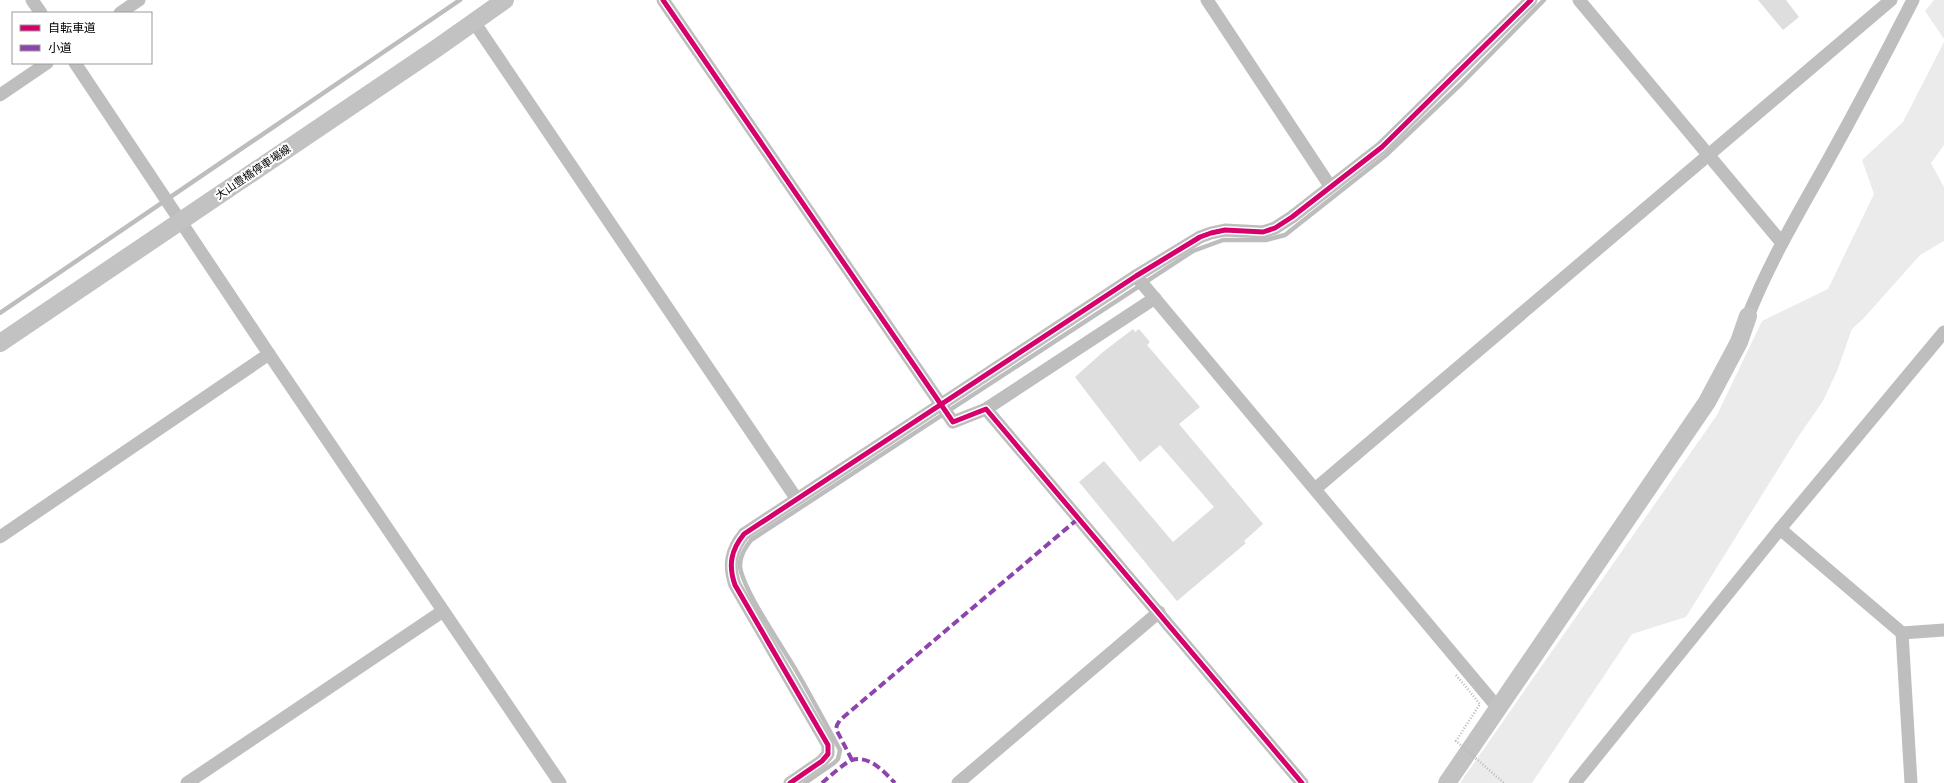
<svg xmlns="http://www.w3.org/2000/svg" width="1944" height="783" font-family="'Asap Condensed','Noto Sans JP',sans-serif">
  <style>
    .green { fill: #ebebeb }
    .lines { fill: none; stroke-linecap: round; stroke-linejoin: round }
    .stream { stroke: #bdbdbd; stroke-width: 4.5 }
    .building { fill: #dedede }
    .street { stroke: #bebebe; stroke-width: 13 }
    .secondary { stroke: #c2c2c2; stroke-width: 18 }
    .path-bridge { stroke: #b9b9b9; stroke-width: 2.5; stroke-dasharray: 1 2; stroke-linecap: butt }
    .quiet { stroke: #8e44ad; stroke-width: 4; stroke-dasharray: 8 4; stroke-linecap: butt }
    .cycleway-casing { stroke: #fff; stroke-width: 8 }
    .cycleway { stroke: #d6006c; stroke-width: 5 }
    .labels { text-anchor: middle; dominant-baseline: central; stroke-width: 4; stroke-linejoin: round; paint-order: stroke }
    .street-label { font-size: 11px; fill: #000; stroke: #fff }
  </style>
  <rect width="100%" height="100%" fill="#fff"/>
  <g class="green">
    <polygon points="1934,0 1944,0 1944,39 1925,11"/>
    <polygon points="1944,42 1944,145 1931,163 1944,187 1944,241 1920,255 1863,319 1852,329 1837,371 1823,401 1798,437 1686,617 1632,634 1532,783 1460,783 1717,415 1762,321 1828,289 1874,194 1862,160 1903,122"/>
  </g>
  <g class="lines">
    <g class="stream">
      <polyline points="0,313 460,0"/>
      <path d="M 805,783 L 834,763 L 838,759 L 840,750 C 826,724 812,698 797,672 C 785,651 740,586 740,565 C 740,555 746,547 751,540 L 1193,251 L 1223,240 L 1266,240 L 1285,235 L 1385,156 L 1462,83 L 1544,0"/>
    </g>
  </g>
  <g class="building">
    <polygon points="1758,0 1786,0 1799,17 1783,30"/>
    <polygon points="1133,329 1135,332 1139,329 1150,342 1147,345 1200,407 1179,424 1263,524 1244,541 1246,543 1177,601 1079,482 1104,461 1173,542 1214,507 1160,445 1140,462 1075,377 1103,352"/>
  </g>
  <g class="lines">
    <g class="street">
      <polyline points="32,0 41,13"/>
      <polyline points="663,0 953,422 986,409 1302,783"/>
      <polyline points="1207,0 1330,186"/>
      <polyline points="1579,0 1782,243"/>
      <polyline points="120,13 139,0"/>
      <polyline points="474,22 796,498"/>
      <polyline points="75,63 269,354 560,783"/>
      <polyline points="0,95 47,63"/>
      <polyline points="1136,276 1498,708"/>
      <path d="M 1748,316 C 1769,263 1798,214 1826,164 C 1856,110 1885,55 1913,0"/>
      <polyline points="986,409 1155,298"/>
      <polyline points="1315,489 1891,0"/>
      <polyline points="1780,529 1902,633 1911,783"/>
      <polyline points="0,537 269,354"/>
      <polyline points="1902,633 1944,630"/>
      <polyline points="187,783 443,611"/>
      <path d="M 790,783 L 822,761 L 828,754 L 828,745 L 735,585 C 728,565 731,550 744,534 L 1136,276 L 1200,237 L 1211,233 L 1225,230 L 1263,232 L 1275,228 L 1292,217 L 1382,147 L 1531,0"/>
      <polyline points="958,783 1159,612"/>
      <polyline points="1575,783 1780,529 1944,332"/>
    </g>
    <g class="secondary">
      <polyline points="0,343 437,48 505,0"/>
      <polyline points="1447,783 1707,402 1739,342 1748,316"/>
    </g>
    <polyline class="path-bridge" points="1456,675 1480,704 1456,741 1504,783"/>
    <g class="quiet">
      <polyline points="852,760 836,729 837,725 840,720 1079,518"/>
      <path d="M 822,783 C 829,777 844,763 852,760 C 870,755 884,772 895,783"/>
    </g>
    <g class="cycleway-casing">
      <g id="cycleway">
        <polyline points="663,0 953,422 986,409 1302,783"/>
        <path d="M 790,783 L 822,761 L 828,754 L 828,745 L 735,585 C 728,565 731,550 744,534 L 1136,276 L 1200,237 L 1211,233 L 1225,230 L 1263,232 L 1275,228 L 1292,217 L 1382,147 L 1531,0"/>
      </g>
    </g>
    <use href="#cycleway" class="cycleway"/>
  </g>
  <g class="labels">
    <g class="street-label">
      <text transform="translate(253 172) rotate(-34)">大山豊橋停車場線</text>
    </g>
  </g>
  <rect x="12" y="12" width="140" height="52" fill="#ffffff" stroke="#999999"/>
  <rect x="20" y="25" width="20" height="6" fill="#d6006c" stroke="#999999"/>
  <text x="48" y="32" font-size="12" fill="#000000">自転車道</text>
  <rect x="20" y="45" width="20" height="6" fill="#8e44ad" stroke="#999999"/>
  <text x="48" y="52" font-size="12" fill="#000000">小道</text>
</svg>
